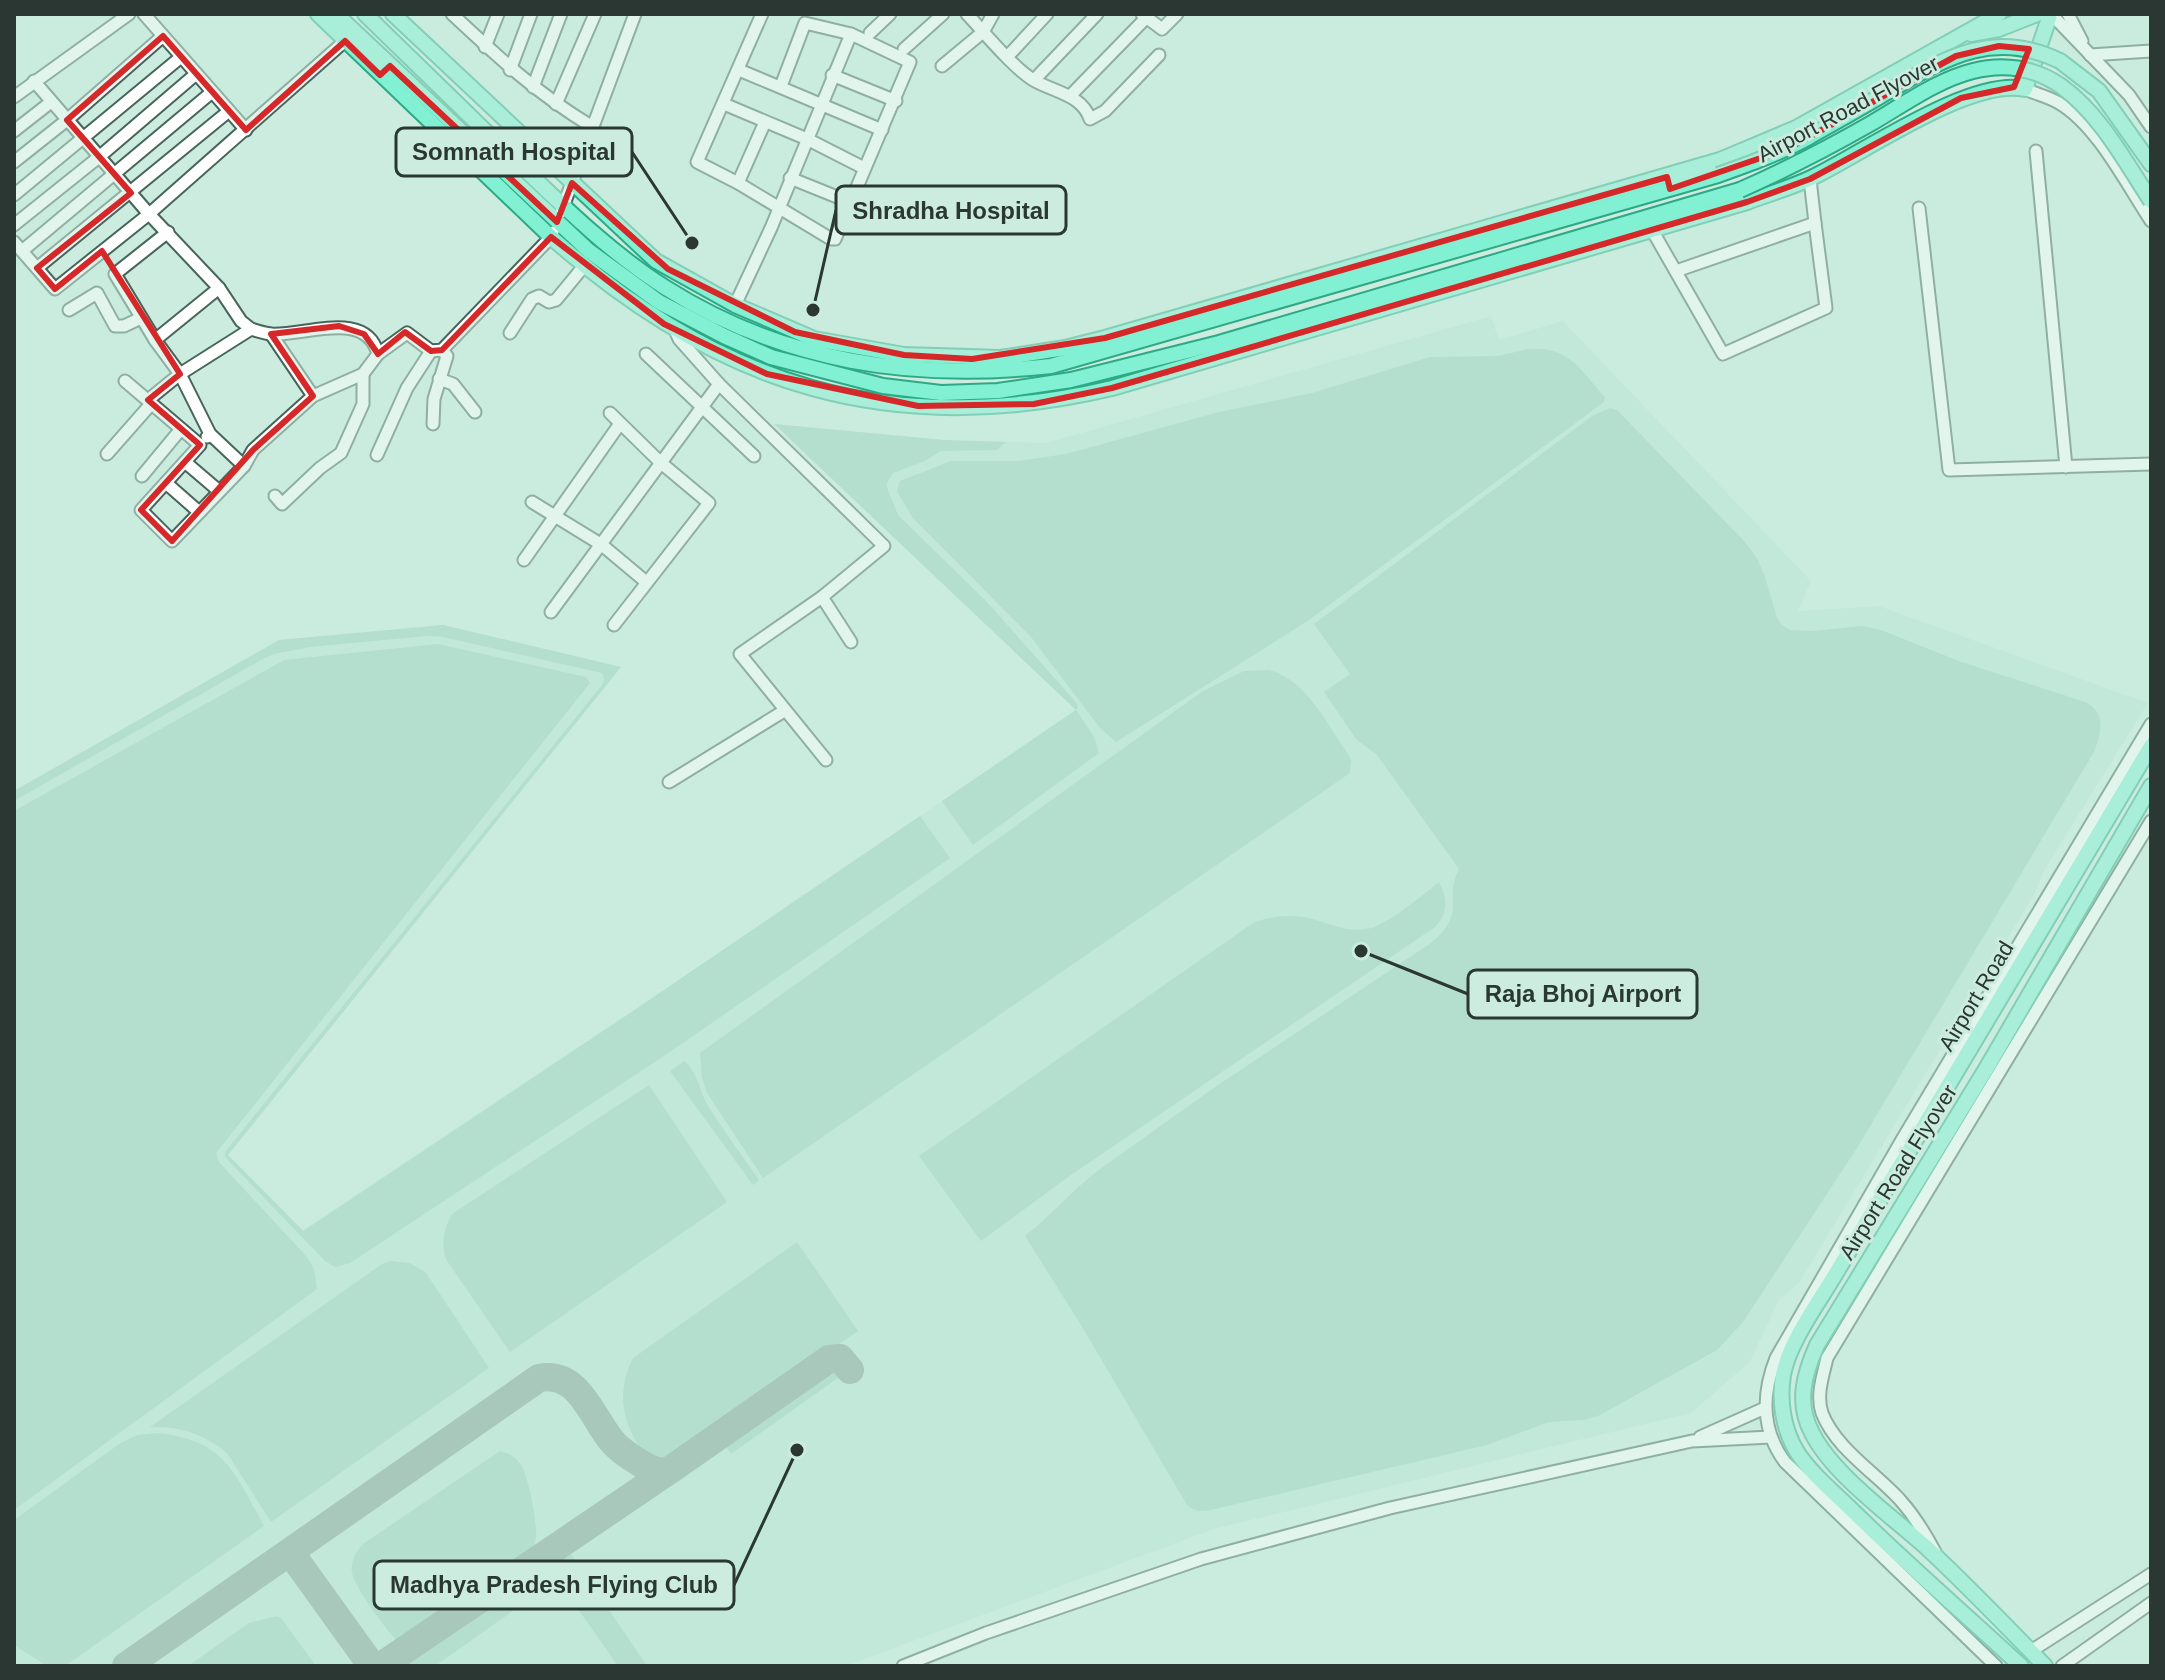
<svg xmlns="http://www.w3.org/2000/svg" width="2165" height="1680" font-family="Helvetica,sans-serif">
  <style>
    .built { fill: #b9e2d2 }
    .green { fill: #9accb9 }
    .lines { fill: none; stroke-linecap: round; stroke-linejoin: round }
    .taxiway { stroke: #829b92; stroke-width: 28 }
    .minor-casing { stroke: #47655a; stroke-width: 15 }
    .major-casing { stroke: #2da986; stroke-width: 18 }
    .minor { stroke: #fff; stroke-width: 11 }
    .major { stroke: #82f0d2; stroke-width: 14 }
    .major-bridge-casing { stroke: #2da986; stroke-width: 18; stroke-linecap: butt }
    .major-bridge { stroke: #82f0d2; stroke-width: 14 }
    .marked { fill: none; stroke: #d62828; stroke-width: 6; stroke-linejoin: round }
    .labels { text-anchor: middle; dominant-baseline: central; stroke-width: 6; stroke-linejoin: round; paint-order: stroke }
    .street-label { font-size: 22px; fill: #2a3732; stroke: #cbecdf }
    .leader { fill: none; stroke: #2a3732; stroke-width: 3 }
    .callout-dot { fill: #2a3732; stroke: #cbecdf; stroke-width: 3 }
    .callout { fill: #cbecdf; stroke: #2a3732; stroke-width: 3 }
    .callout-label { font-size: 24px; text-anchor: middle; font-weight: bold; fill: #2a3732 }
  </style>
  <rect width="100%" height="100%" fill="#cbecdf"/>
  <polygon class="built" points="1491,316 1499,340 1563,321 1811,581 1798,611 1879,606 2148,703 2045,869 2035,893 1799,1283 1779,1300 1750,1362 1691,1413 1214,1529 846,1666 14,1666 14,791 279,640 443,625 621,667 228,1155 304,1231 636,1009 1076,710 774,424 944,440 1046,443"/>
  <g class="green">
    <path d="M 1528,349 C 1570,346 1580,370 1605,397 L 1604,402 L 1309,620 L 1116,742 L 1100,728 L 1031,637 L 912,517 L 897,491 L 900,481 L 951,461 L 1018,461 L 1066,454 L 1219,412 L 1312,393 L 1430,357 L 1498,356 Z"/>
    <path d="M 1610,408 L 1617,410 L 1745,542 L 1757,558 L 1765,577 L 1777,618 L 1782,625 L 1790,630 L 1812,631 L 1862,626 L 1881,630 L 1959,661 L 2085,702 C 2107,713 2101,733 2094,752 L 1857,1148 L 1743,1322 L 1717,1350 L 1598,1416 L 1583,1420 L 1549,1422 L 1487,1445 L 1219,1508 C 1207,1511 1197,1514 1187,1505 L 1081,1325 L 1025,1236 C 1052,1215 1073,1189 1100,1169 L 1218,1085 L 1431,943 C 1469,910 1442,902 1459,869 L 1377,755 L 1356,739 L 1324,692 L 1350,674 L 1314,624 L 1592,416 Z"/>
    <polygon points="774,424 944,440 1006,442 997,450 941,451 925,461 893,473 886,485 898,515 987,602 1075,701 1078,706 1076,710 1094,737 1099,753 973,845 942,801 1076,710"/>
    <polygon points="443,625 621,667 228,1155 303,1231 636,1009 920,816 950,858 667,1054 350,1263 335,1267 325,1261 225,1157 225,1152 602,685 604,679 602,673 443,637 427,636 310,647 274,654 261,660 14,801 14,791 279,640"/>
    <polygon points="438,644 586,677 590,683 216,1153 219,1162 307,1257 314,1269 317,1289 14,1510 14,811 284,660"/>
    <path d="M 1269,670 C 1306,680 1325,721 1346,751 L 1351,760 L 1350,773 L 763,1178 L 707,1093 L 702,1078 L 700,1053 L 1203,691 L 1244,671 Z"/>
    <path d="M 1439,882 C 1448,898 1448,914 1435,927 L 1071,1175 L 981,1241 L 919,1156 L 1253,923 C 1271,916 1290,914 1309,918 C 1330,923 1348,934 1371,928 C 1389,923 1423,895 1439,882 Z"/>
    <path d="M 684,1061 C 697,1071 700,1092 708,1106 C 724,1131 742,1156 759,1180 L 753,1185 L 670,1071 Z"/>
    <path d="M 649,1085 L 727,1202 L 510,1352 L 447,1261 C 440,1246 444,1228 452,1214 Z"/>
    <path d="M 797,1242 L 858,1331 L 681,1455 L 659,1460 L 645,1456 C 623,1424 615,1395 633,1358 Z"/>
    <path d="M 391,1261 L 410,1263 L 426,1273 L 489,1368 L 271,1522 L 227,1453 C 205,1434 180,1426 150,1427 L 382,1264 Z"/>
    <polygon points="836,1368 842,1375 731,1454 722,1441 825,1370"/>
    <path d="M 158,1433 C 225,1440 235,1473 264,1526 L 65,1666 L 47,1666 L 14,1645 L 14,1520 L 119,1444 L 137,1435 Z"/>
    <path d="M 500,1451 C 508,1453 516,1457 521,1465 C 528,1475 538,1526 536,1539 C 533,1552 522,1560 512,1568 L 403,1642 L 398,1641 C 387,1632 354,1586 352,1573 C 350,1562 356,1551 363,1544 Z"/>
    <polygon points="569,1551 647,1666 613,1666 616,1663 547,1565"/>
    <polygon points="527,1573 542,1597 527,1607 524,1603 435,1666 407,1666 412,1655"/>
    <polygon points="277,1616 281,1618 316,1666 188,1666 249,1623"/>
  </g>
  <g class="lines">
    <g class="taxiway">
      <polyline points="290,1552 372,1666"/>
      <path d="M 126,1666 L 539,1378 C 578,1370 591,1415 611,1440 C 618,1449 630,1457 640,1463 C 650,1469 659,1474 670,1470 L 829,1359 L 840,1358 L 850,1370"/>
      <polyline points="381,1666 670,1470"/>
    </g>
    <g class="minor-casing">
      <g id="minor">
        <polyline points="144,14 246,130"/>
        <path d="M 452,14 C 499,58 535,92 591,126"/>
        <polyline points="762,14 697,162 738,183 831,239 835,239 910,62 851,34 805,23 781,86"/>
        <path d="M 967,14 C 984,32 1014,69 1035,81 C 1055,92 1082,95 1090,119 L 1105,111 L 1159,55"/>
        <polyline points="1142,14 1162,29 1177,14"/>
        <polyline points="2068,14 2082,41"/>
        <polyline points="2054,17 2129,95 2151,127"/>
        <polyline points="870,33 890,14"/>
        <polyline points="485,47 498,14"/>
        <polyline points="904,49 943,14"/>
        <polyline points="2090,55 2151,51"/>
        <polyline points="1008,56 1047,14"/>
        <polyline points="942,66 983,32 993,14"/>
        <polyline points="510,70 531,14"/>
        <polyline points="739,70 882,130"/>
        <polyline points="832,75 896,101"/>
        <polyline points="1034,80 1097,14"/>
        <polyline points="34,81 149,214 219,288 241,321 251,329"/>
        <polyline points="533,87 561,14"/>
        <path d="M 2025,89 C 2036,94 2049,97 2059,103 C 2097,125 2127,185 2151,221"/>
        <polyline points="1070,96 1146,18"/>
        <polyline points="14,97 129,14"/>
        <polyline points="556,104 595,14"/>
        <polyline points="724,104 807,139 864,168"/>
        <polyline points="14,131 51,102"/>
        <polyline points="2036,151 2066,467"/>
        <polyline points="14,162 67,120 163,36"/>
        <polyline points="790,178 852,203"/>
        <polyline points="738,183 765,122"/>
        <polyline points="14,195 181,57"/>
        <polyline points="1919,208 1949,470 2151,464"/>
        <polyline points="561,212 635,14"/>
        <polyline points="14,225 99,157 196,74"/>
        <polyline points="1652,230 1723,354 1826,308 1815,223"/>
        <polyline points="168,232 115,274 155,340 180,374 210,434"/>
        <polyline points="14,242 55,289 149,214 345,41"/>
        <polyline points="22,251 212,92"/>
        <polyline points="37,268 229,111"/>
        <polyline points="1676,271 1815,223 1810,179"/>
        <polyline points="735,305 771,228 851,34"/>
        <polyline points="69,310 97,293 115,326 124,326 141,318"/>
        <polyline points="675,330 679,339 719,384 884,546 822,597 740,654 826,760"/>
        <polyline points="510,333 532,299 539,296 549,302 556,300 584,266"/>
        <polyline points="271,334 313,396"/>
        <polyline points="155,340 219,288"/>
        <polyline points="378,354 407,333 431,351 442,350 551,237 553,232"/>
        <polyline points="646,354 754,456"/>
        <polyline points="439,379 453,384 475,412"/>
        <path d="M 125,381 L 200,445 L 141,510 L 172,541 L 244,466 L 253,450 L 313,396 L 363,374 L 378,354 C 366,308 303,337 270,334 C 264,333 257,331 251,329 L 180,374 L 148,400"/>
        <polyline points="610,413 660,462 709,503 614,625"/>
        <polyline points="433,424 434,399 447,356 442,350"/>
        <polyline points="207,437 210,434 244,466"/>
        <polyline points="107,454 151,404"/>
        <polyline points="377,455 407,388 431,351"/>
        <polyline points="185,462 219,491"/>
        <polyline points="142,476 181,429"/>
        <polyline points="166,483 199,512"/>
        <polyline points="275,496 282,504 320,468 341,453 363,404 363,374"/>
        <polyline points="532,502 602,545 645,581"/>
        <polyline points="524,560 619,425"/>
        <polyline points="822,597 851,642"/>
        <polyline points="551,612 719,384"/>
        <polyline points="669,782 784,711"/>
        <polyline points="1700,1437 1765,1408"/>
        <path d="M 1935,1552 C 1925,1533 1915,1517 1901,1501 C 1876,1473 1836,1449 1822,1413 C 1816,1395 1823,1376 1827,1358 L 2151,821"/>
        <polyline points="2031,1651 2151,1574"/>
        <polyline points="903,1666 986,1633 1201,1559 1390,1508 1692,1441 1771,1437"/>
        <path d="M 1996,1666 L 1785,1462 C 1761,1430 1762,1393 1776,1358 L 1903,1138 L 2151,724"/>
        <polyline points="2062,1666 2151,1603"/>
      </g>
    </g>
    <g class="major-casing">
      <g id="major">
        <path d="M 318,14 L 551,237 C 719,386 891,440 1112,388 L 1747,202 C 1768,194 1790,188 1811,178 C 1862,154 1970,77 2025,89 L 2049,18"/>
        <polyline points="336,14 589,251 659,302 724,336 771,357 883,386 941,393 998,391 1071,380 1219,343 1740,190"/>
        <path d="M 365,14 C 414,62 464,110 513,158 C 561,204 609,252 666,288 C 785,363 913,381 1051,366 L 1718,175"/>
        <polyline points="393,14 656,261 735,305 814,339 904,355 1001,358 1065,348 1105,338 1720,160 1796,128 1999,14"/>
        <polyline points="1971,34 1999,29 2037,14"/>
        <polyline points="2060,61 2099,91 2151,164"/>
        <path d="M 2021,1666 C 1966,1615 1909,1566 1855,1513 C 1836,1494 1812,1475 1797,1452 C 1783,1429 1779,1401 1783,1375 C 1789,1342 1819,1302 1836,1273 L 2151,746"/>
        <path d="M 2045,1666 C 2007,1627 1969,1587 1928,1549 C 1893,1517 1833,1475 1812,1433 C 1796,1403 1804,1374 1817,1345 L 1986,1069 L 2151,786"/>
      </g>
    </g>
    <use href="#minor" class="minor"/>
    <use href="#major" class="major"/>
    <g class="major-bridge-casing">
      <g id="major-bridge">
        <path d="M 1718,175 C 1749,164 1780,153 1809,137 C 1837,121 1866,105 1894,88 C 1950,55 1996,30 2060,61"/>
        <path d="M 1740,190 C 1785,170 1828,148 1870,124 C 1903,105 1937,80 1973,71 C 2004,63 2035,68 2061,86 C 2100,114 2125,161 2151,201"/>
      </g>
    </g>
    <use href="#major-bridge" class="major-bridge"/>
  </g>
  <path d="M0 0H2165V1680H0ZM 163,36 L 246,130 L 345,41 L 380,75 L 390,66 L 557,222 L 572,183 L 668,269 L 795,332 L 904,355 L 972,359 L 1105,338 L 1667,177 L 1670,189 L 1787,149 L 1956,56 L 1999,46 L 2029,49 L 2014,87 L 1961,98 L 1810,179 L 1747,202 L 1112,388 L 1034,404 L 918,406 L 767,374 L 664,324 L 551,237 L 442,350 L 431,351 L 405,332 L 378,354 L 364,334 L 339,326 L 271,334 L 313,396 L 253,450 L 172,541 L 141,510 L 200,445 L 148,400 L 180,374 L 102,251 L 55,289 L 37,268 L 131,193 L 67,120 Z" fill="#cbecdf" fill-opacity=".55" fill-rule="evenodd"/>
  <path class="marked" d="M 163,36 L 246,130 L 345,41 L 380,75 L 390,66 L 557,222 L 572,183 L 668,269 L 795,332 L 904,355 L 972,359 L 1105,338 L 1667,177 L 1670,189 L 1787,149 L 1956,56 L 1999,46 L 2029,49 L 2014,87 L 1961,98 L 1810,179 L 1747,202 L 1112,388 L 1034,404 L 918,406 L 767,374 L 664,324 L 551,237 L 442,350 L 431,351 L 405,332 L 378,354 L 364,334 L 339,326 L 271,334 L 313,396 L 253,450 L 172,541 L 141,510 L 200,445 L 148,400 L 180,374 L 102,251 L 55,289 L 37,268 L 131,193 L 67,120 Z"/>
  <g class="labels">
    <g class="street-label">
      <text transform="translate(1848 109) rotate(-28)">Airport Road Flyover</text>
      <text transform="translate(1976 996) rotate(-59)">Airport Road</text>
      <text transform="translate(1898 1172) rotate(-58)">Airport Road Flyover</text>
    </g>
  </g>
  <path class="leader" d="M692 243L632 152M813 310L836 210M1361 951L1468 994M797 1450L734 1585"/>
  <g class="callout-dot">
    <circle cx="692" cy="243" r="8"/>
    <circle cx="813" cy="310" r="8"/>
    <circle cx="1361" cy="951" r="8"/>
    <circle cx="797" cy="1450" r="8"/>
  </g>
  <g class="callout">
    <rect x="396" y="128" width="236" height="48" rx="8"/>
    <rect x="836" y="186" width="230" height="48" rx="8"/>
    <rect x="1468" y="970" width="229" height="48" rx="8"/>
    <rect x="374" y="1561" width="360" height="48" rx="8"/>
  </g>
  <g class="callout-label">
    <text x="514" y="160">Somnath Hospital</text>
    <text x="951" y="219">Shradha Hospital</text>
    <text x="1583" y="1002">Raja Bhoj Airport</text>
    <text x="554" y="1593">Madhya Pradesh Flying Club</text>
  </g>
  <rect width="2165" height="1680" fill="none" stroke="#2a3732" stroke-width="32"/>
</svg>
